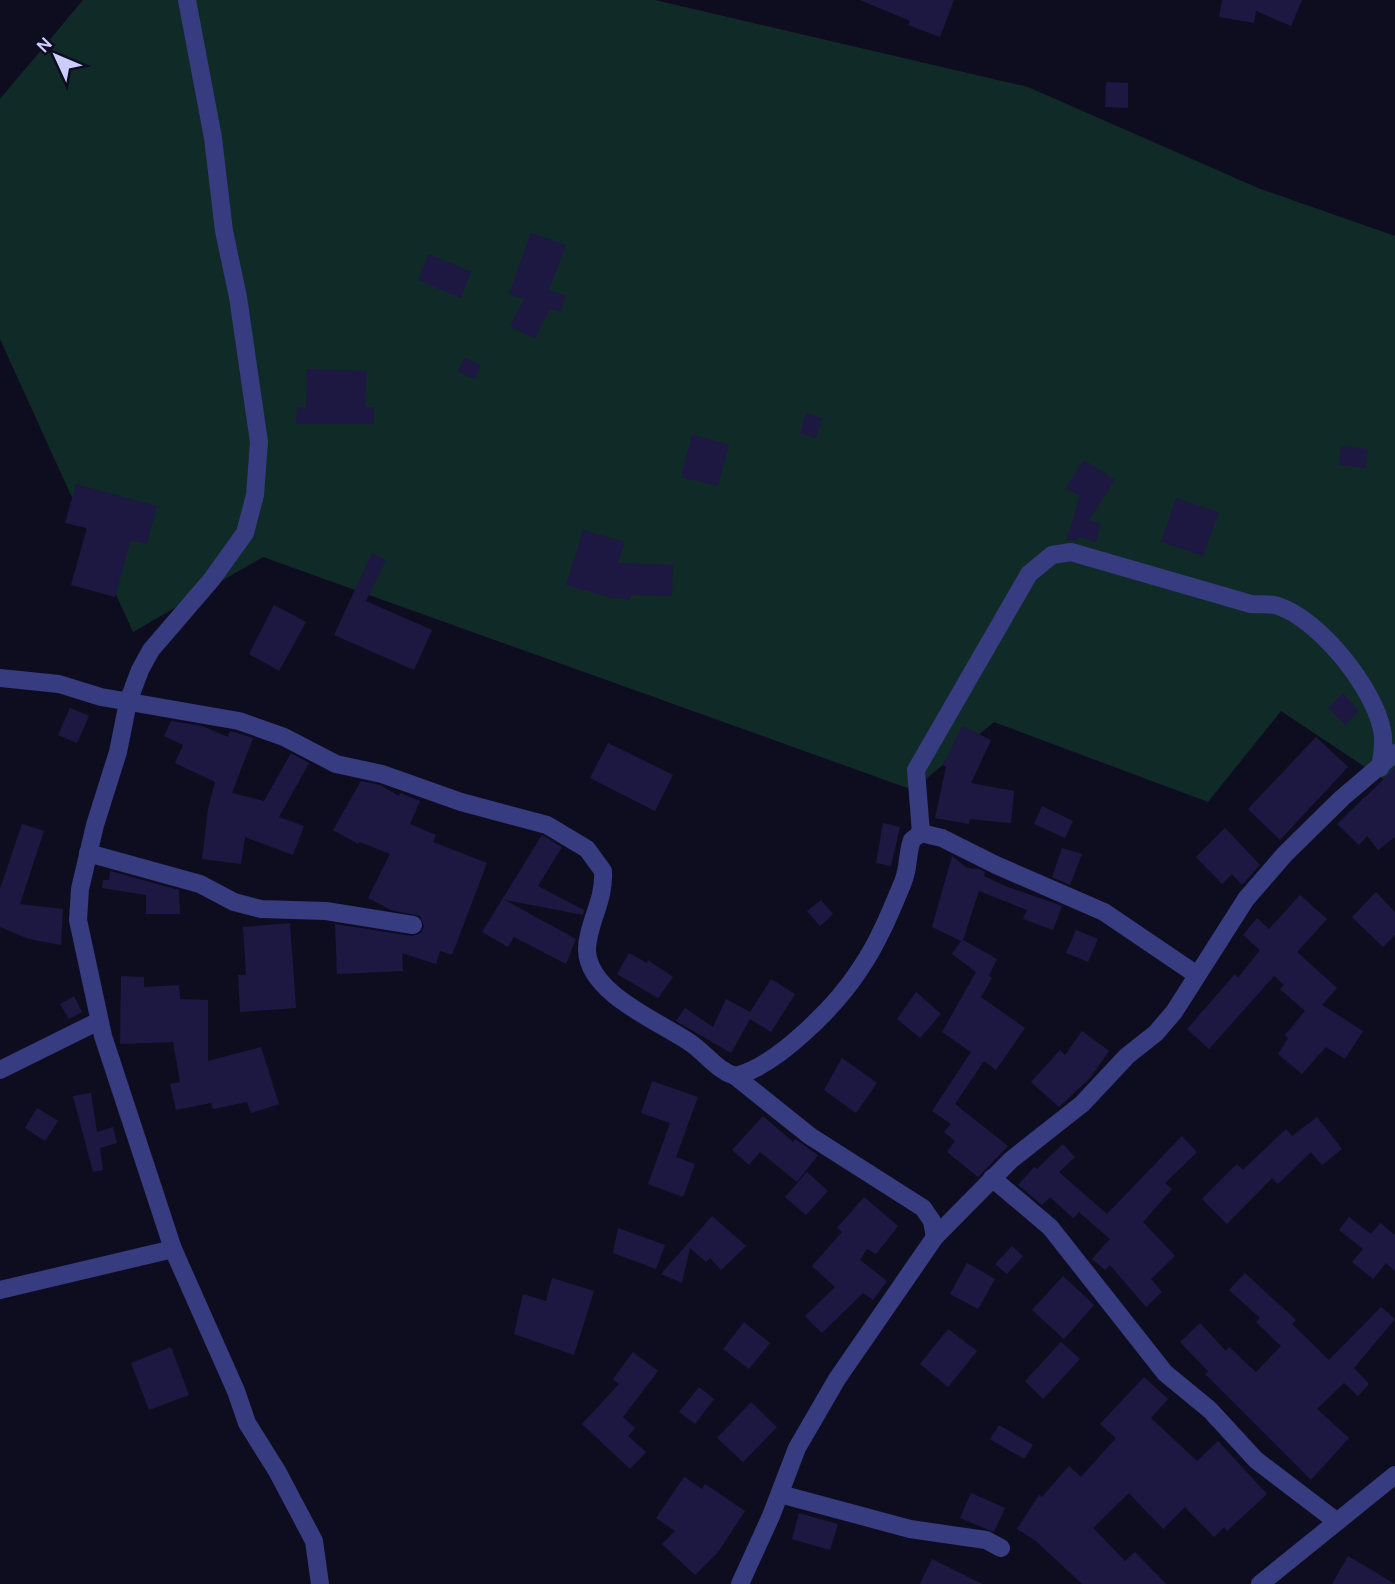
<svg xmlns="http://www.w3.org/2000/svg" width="1395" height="1584" font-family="Karla,sans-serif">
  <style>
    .green { fill: #102a27 }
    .building { fill: #1d1841 }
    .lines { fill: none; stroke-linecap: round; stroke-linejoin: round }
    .minor { stroke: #373b80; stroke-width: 18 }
  </style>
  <rect width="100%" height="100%" fill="#0e0d20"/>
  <polygon class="green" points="83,0 655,0 1028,87 1258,188 1395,236 1395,787 1281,711 1208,802 994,722 913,790 263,557 133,632 0,339 0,99"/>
  <g class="building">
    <polygon points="860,0 954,0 940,37 908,25 910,21"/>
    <polygon points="1222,0 1302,0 1291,26 1256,11 1254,23 1219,17"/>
    <polygon points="1106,82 1128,83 1128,108 1105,107"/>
    <polygon points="531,233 566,245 549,290 566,296 560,312 550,309 535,339 510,326 524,299 509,294"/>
    <polygon points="429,254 471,272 461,298 418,280"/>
    <polygon points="464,358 481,365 475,379 458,372"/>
    <polygon points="307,369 367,371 365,407 374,407 374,424 296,424 297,407 306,407"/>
    <polygon points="806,413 822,418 816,438 800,433"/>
    <polygon points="692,435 729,444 718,486 681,477"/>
    <polygon points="1341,446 1368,449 1366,468 1339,465"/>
    <polygon points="1084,460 1115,480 1089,520 1101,524 1096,542 1079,537 1075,541 1066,541 1080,496 1066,488"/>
    <polygon points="76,484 157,506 147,544 131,540 115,597 71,585 87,528 65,523"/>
    <polygon points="1176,498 1219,512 1203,556 1161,542"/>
    <polygon points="583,530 625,542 618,563 673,565 672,596 631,595 630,600 608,597 566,585"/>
    <polygon points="372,553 386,560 366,601 432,630 414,670 334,635"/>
    <polygon points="274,605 306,622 279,671 249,654"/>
    <polygon points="1343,693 1359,711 1345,725 1328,708"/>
    <polygon points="70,708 89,716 77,743 58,735"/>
    <polygon points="171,721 202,726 228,737 230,731 253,738 232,793 264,801 291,753 309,763 279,817 304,826 293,855 245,837 241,864 202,859 208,809 215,782 175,763 183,745 164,736"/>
    <polygon points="962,726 991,740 971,783 1014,791 1011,823 970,819 969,824 935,818 946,767 943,765"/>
    <polygon points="1316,737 1348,767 1280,840 1248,809"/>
    <polygon points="608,743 673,775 655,811 590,778"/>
    <polygon points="1395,768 1395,837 1378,850 1367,836 1359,845 1337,824"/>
    <polygon points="361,781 380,785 399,796 400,793 420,801 410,824 436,835 433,842 487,863 452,955 440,951 436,964 402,953 403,971 337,974 335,924 412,936 421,933 424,926 420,916 391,910 368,898 390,854 360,842 358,844 333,830"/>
    <polygon points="1042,806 1073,821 1065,838 1034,824"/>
    <polygon points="883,823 900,827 891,866 876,863"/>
    <polygon points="22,824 44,831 20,904 63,909 61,945 29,939 0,927 0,889"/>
    <polygon points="1225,828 1260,865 1242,885 1232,874 1222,884 1196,857"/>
    <polygon points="542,835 562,847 538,886 584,910 583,915 505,900 576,939 566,964 514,937 508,947 482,932"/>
    <polygon points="1062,848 1082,854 1070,885 1052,877"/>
    <polygon points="952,856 967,868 979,869 985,872 984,876 1005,886 1062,906 1053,930 1023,919 1027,910 979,891 963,940 997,959 989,976 992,978 981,997 1025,1028 996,1070 984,1061 955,1104 1008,1146 978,1177 947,1152 955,1141 944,1132 951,1124 932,1111 971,1052 942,1032 976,972 952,954 961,941 932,927"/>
    <polygon points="110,871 179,890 180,914 146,914 146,895 102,888 103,880 109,880"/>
    <polygon points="1376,892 1395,912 1395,935 1383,947 1352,917"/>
    <polygon points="1300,895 1327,919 1297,952 1337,988 1322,1005 1363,1031 1345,1059 1326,1047 1302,1074 1278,1054 1288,1038 1285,1035 1305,1011 1280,989 1284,985 1274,976 1209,1049 1187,1029 1235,974 1238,978 1260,950 1243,935 1257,918 1269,929"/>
    <polygon points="821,900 833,914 820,926 807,911"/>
    <polygon points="290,923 296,1008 240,1012 238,975 246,975 243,927"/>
    <polygon points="1076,930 1098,939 1088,962 1066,953"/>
    <polygon points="629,953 647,963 648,960 673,977 658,998 617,974"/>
    <polygon points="121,976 144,977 144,987 179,985 180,999 208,1000 208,1061 261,1047 279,1104 251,1113 247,1102 213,1109 211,1103 176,1110 170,1084 180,1082 173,1042 120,1044"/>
    <polygon points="771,979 795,994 771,1032 750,1019 731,1053 676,1021 685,1008 713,1027 726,999 750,1012"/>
    <polygon points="916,992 941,1014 920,1038 897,1019"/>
    <polygon points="74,996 82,1012 69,1019 60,1004"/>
    <polygon points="1082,1031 1109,1051 1090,1078 1059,1107 1031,1082 1060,1050 1065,1055"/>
    <polygon points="842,1058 877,1083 856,1113 824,1090"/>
    <polygon points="652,1081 698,1097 676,1157 695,1164 683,1197 648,1184 670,1123 641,1113"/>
    <polygon points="91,1093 97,1132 113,1127 117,1143 100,1148 103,1170 93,1172 73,1096"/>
    <polygon points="37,1108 58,1121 45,1141 25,1128"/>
    <polygon points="763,1116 793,1142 795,1139 818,1155 797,1182 760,1152 749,1165 732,1150"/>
    <polygon points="1317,1117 1342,1149 1322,1165 1311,1152 1278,1184 1272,1178 1227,1224 1202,1199 1237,1164 1243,1170 1286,1129 1292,1136"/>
    <polygon points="1182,1136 1197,1152 1165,1183 1172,1189 1143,1222 1175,1256 1151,1279 1162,1292 1146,1307 1110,1265 1105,1270 1092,1259 1110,1239 1079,1212 1073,1218 1050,1197 1042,1205 1018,1185 1034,1167 1037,1169 1063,1144 1075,1157 1059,1172 1107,1214"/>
    <polygon points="807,1172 828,1191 806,1215 785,1197"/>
    <polygon points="864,1197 898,1226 876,1254 867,1249 860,1260 887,1281 873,1300 863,1293 822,1333 805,1316 835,1287 812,1266 842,1232 837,1228"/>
    <polygon points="712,1216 746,1246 721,1270 710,1258 706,1262 690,1248 682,1283 661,1274"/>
    <polygon points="1349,1217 1371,1234 1380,1223 1395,1235 1395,1271 1386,1263 1373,1279 1352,1262 1363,1249 1339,1230"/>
    <polygon points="618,1228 665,1245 656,1269 613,1253"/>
    <polygon points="1012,1246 1023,1256 1007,1274 995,1264"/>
    <polygon points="967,1263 995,1279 978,1309 950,1294"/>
    <polygon points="1245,1273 1296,1320 1292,1324 1329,1360 1381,1307 1395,1319 1354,1368 1369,1384 1358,1396 1344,1383 1317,1409 1349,1438 1311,1480 1205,1374 1208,1371 1180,1342 1200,1323 1226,1351 1229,1347 1256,1372 1281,1346 1256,1322 1260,1318 1229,1290"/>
    <polygon points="1063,1276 1094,1305 1064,1339 1032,1310"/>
    <polygon points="552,1278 594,1291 574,1355 514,1334 523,1294 546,1301"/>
    <polygon points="744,1322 770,1343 749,1369 723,1349"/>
    <polygon points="948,1329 977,1351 948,1387 920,1364"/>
    <polygon points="1061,1342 1080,1359 1043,1399 1025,1381"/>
    <polygon points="171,1347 189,1395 149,1410 131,1363"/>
    <polygon points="633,1352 658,1371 623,1417 635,1428 628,1436 646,1452 630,1469 582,1424 619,1384 613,1379"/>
    <polygon points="1144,1377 1168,1399 1151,1418 1197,1461 1218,1441 1267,1494 1227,1531 1224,1527 1214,1537 1185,1507 1163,1529 1129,1493 1093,1528 1125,1561 1135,1552 1166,1584 1082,1584 1036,1541 1017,1529 1039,1495 1042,1497 1069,1466 1081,1477 1116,1438 1100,1424"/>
    <polygon points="699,1387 714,1399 695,1424 679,1412"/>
    <polygon points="751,1402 777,1427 743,1462 717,1438"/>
    <polygon points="999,1425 1033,1445 1024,1459 990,1439"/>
    <polygon points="684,1477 702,1489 705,1484 745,1511 718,1552 695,1575 662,1544 675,1531 656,1518"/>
    <polygon points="971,1493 1005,1508 994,1532 960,1518"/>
    <polygon points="799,1513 838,1524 830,1550 792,1539"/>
    <polygon points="1348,1556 1395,1584 1332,1584"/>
    <polygon points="932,1559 982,1584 920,1584"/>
  </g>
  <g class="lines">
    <g class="minor">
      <polyline points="187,0 213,138 224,231 238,297 259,442 255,495 245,533 212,579 151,650 140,670 128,702 118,752 95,825 80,889 78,920 103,1036 173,1249 236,1391 247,1423 277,1471 314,1541 320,1584"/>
      <path d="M 0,678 L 59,684 L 101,697 L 239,721 L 284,737 L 336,764 L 382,774 L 461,802 L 547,825 L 587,849 L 603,871 C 605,901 587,924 587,950 C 588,994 661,1022 692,1044 C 707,1055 717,1070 735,1076 L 810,1136 L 923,1208 L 932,1221 L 935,1237"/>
      <path d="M 921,833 L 916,770 L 1029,574 L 1052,555 L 1071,552 L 1251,604 C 1259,605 1270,603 1278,606 C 1319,619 1374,688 1382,730 C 1385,742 1382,756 1380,768"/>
      <polyline points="88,853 200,884 234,902 261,909 326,911 413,925"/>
      <polyline points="0,1070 99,1021"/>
      <path d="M 735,1076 C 776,1067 837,1005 860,969 C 878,943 891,911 903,882 C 909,868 907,853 912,840 L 921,833 L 942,838 L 996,865 L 1104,912 L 1197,975"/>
      <polyline points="992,1178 1050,1227 1165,1373 1210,1410 1256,1460 1336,1521"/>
      <polyline points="0,1290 173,1249"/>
      <polyline points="780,1494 910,1529 986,1540 1001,1548"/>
      <polyline points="740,1584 771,1516 797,1448 837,1379 935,1237 1011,1160 1082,1104 1127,1056 1156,1033 1174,1012 1246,899 1285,854 1342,798 1395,753"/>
      <polyline points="1260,1584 1395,1475"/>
    </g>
  </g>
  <g transform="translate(56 56) rotate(314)" stroke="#0e0d20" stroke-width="5" paint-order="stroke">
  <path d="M0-5L12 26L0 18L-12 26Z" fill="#cdccff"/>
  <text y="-10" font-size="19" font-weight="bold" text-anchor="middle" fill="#cdccff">N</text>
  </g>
</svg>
